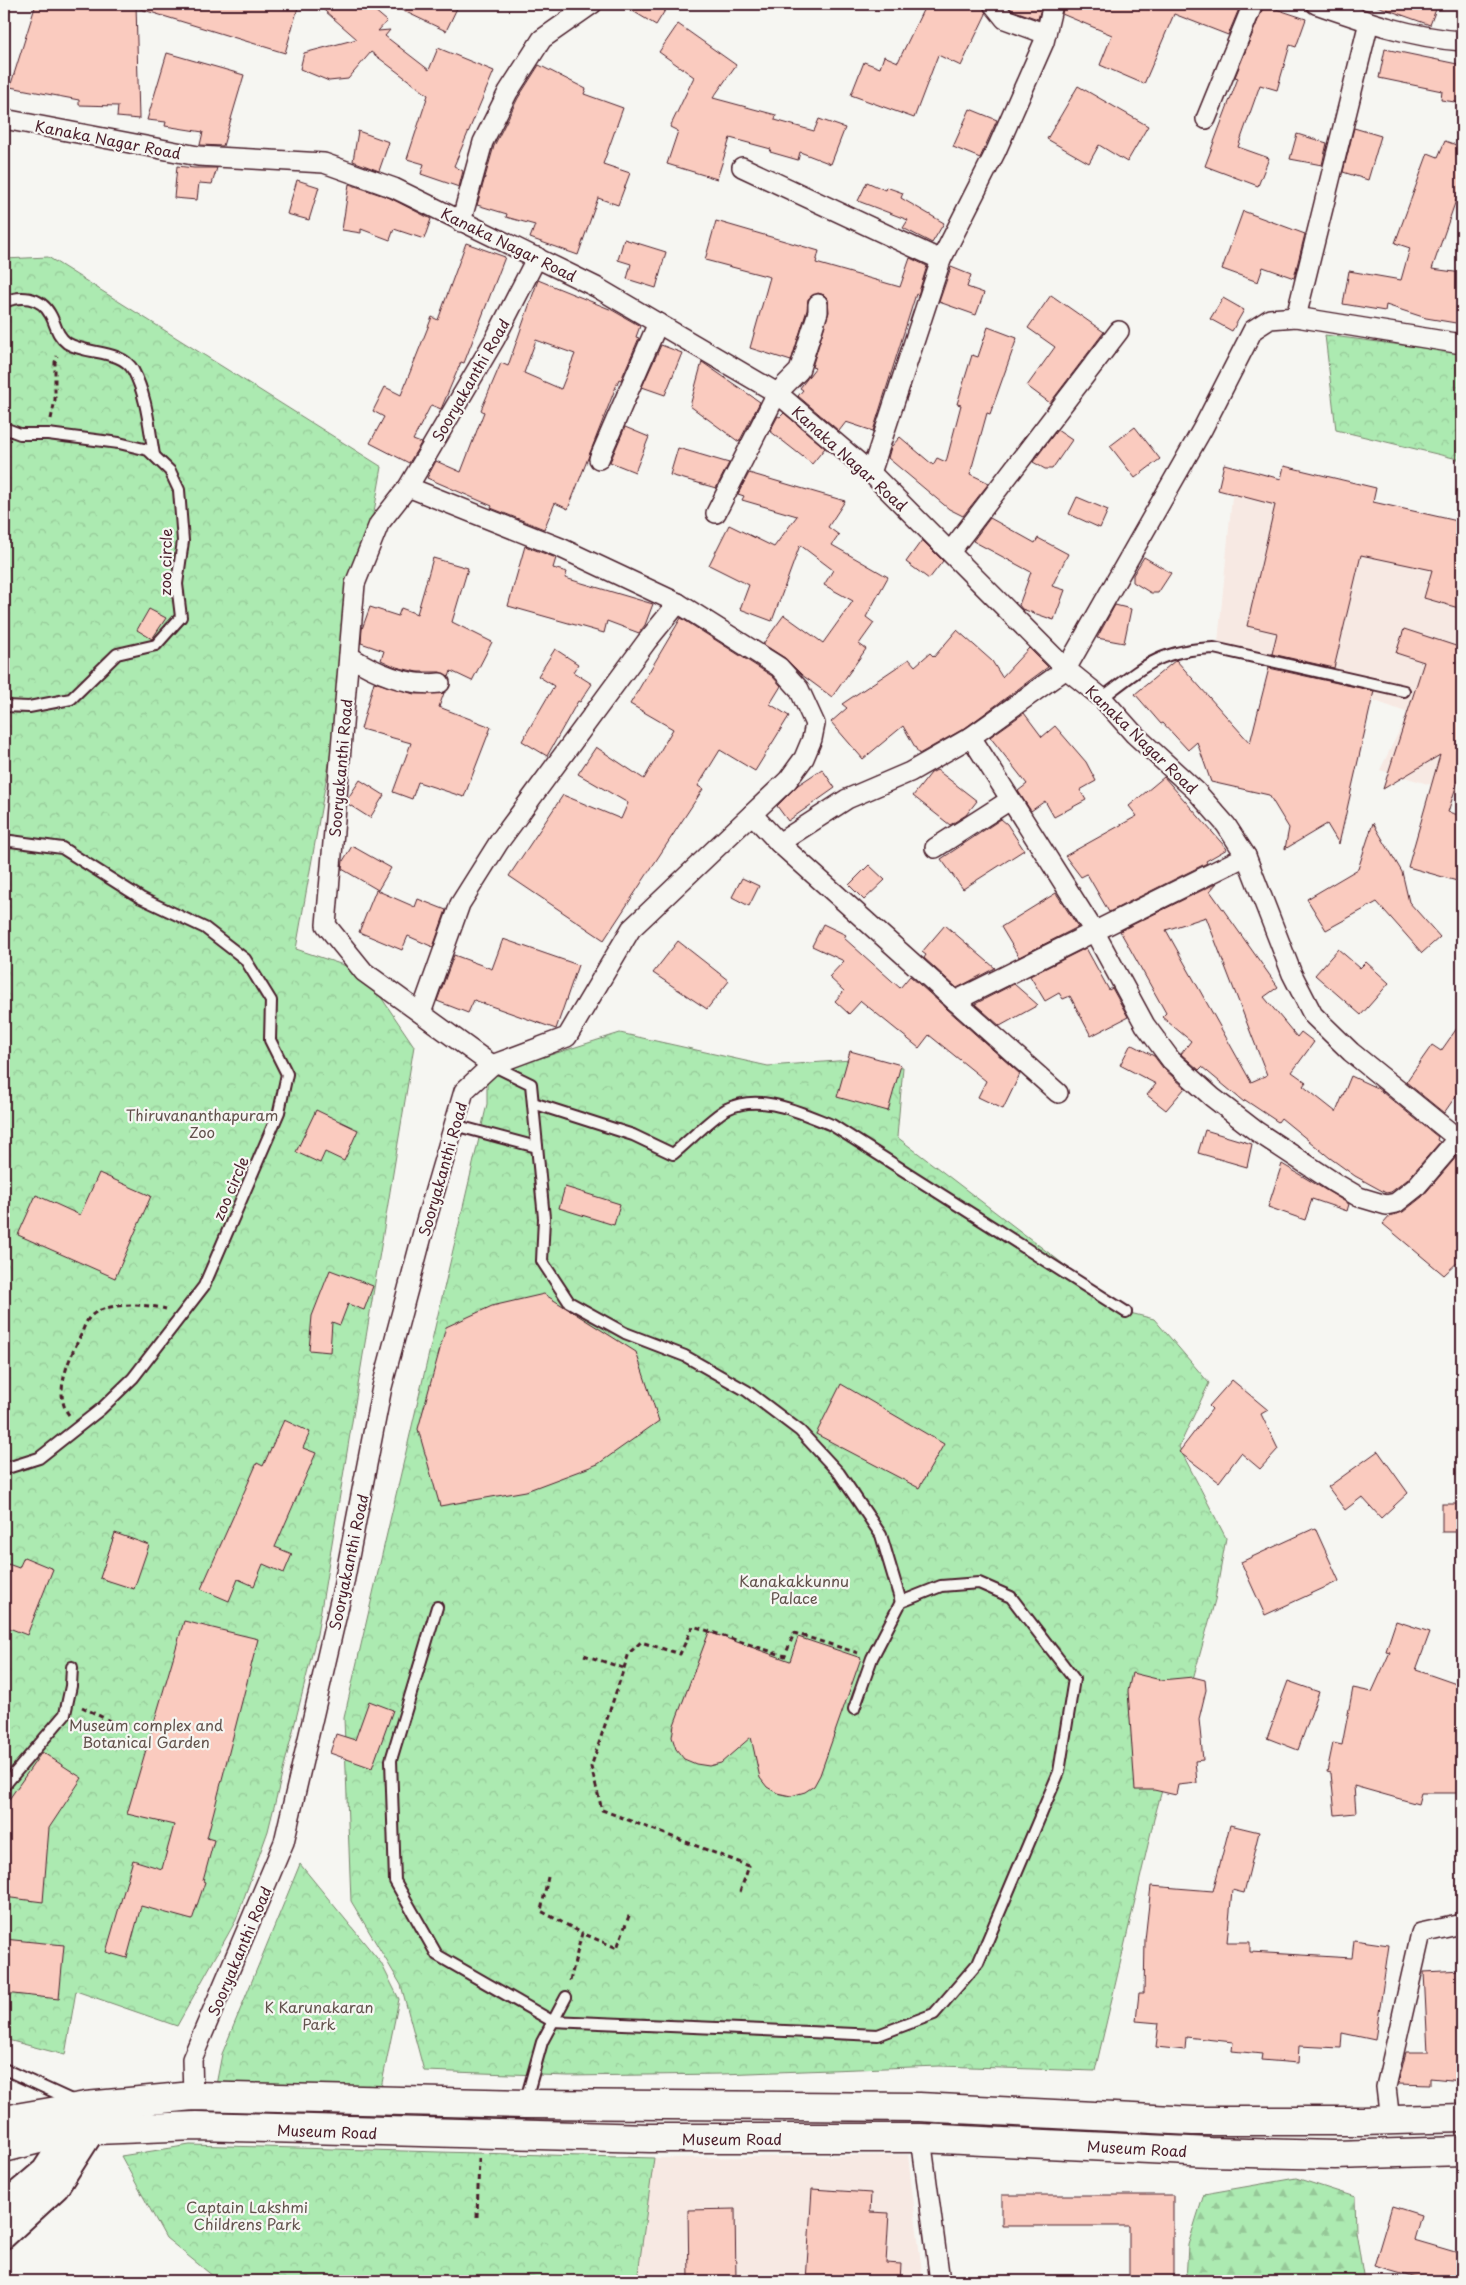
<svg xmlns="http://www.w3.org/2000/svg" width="1466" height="2285" font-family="'Playpen Sans',sans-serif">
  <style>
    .built { fill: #f7e9e3 }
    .forest { fill: url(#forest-firs); stroke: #7b846e }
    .park { fill: url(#park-crowns); stroke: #7b846e }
    .building { fill: #facbbf; stroke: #4a1f2b; fill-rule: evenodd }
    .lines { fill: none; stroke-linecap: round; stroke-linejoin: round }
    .service-casing { stroke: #4a1f2b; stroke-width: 14 }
    .minor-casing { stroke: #4a1f2b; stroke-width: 22 }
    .tertiary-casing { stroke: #4a1f2b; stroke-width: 28 }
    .primary-casing { stroke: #4a1f2b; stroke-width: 31 }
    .path { stroke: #4a1f2b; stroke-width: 3; stroke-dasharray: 5 4; stroke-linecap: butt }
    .service { stroke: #f6f6f2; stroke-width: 10 }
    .minor { stroke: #f6f6f2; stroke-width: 19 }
    .tertiary { stroke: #f6f6f2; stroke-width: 24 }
    .primary { stroke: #f6f6f2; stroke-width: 28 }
    .labels { text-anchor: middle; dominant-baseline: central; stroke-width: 4.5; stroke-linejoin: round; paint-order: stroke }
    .street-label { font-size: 15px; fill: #4a1f2b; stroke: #f6f6f2 }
    .park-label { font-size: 15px; fill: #62524c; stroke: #f6f6f2 }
  </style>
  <defs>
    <pattern id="forest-firs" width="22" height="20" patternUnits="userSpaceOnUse" patternTransform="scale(1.25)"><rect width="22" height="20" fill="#aceab1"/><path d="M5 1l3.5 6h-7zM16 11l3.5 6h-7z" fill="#96c898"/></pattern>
    <pattern id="park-crowns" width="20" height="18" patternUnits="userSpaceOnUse" patternTransform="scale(1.25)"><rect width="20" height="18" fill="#aceab1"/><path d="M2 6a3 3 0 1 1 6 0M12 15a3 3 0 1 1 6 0" fill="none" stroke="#96c898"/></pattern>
  </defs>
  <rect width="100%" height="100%" fill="#f6f6f2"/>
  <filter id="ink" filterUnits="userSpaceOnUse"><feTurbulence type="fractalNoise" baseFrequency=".02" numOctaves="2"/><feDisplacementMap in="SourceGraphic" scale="10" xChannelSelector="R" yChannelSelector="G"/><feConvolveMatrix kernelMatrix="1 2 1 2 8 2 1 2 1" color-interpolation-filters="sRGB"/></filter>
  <g filter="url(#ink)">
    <g class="built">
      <polygon points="1233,486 1462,543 1462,794 1380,770 1408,713 1218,643"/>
      <polygon points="908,2155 923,2281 637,2281 654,2158"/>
    </g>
    <polygon class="forest" points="1296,2178 1355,2197 1356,2231 1364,2281 1186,2281 1188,2245 1204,2194"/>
    <g class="park">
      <polygon points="48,257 382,467 296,949 364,972 414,1046 317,1634 268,1831 236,1920 177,2026 76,1991 65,2055 4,2039 4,259"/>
      <polygon points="1325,335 1462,353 1462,460 1336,430"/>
      <polygon points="620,1033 768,1066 851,1060 903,1067 897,1137 1126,1312 1154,1319 1209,1383 1179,1447 1226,1538 1215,1600 1154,1819 1095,2071 939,2066 722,2074 568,2076 424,2071 401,1985 351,1901 344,1718 487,1104 487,1075"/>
      <polygon points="300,1864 381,1963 399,1999 380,2093 216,2085 222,2054"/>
      <polygon points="190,2145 654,2158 637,2281 219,2281 166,2238 121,2156"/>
    </g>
    <g class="building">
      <polygon points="36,4 136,4 139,119 117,117 118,106 79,105 79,100 10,87"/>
      <polygon points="137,4 299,4 285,53 137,8"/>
      <polygon points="317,4 367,4 387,21 378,31 390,30 385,36 429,70 438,48 494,71 454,166 463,171 459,187 421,174 424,164 407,159 428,95 371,52 348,79 329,81 300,69 304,53 357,39"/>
      <polygon points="389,4 459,4 446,31"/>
      <polygon points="621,4 669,4 656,25"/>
      <polygon points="926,4 982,4 986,14 961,66 938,55 914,118 851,95 864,62 880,68 884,56 898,62"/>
      <polygon points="1007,4 1042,4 1038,19 1012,10"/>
      <polygon points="1064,4 1241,4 1228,35 1174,14 1144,84 1100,65 1112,35 1062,14"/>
      <polygon points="1377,4 1438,4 1430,25 1377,6"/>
      <polygon points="1264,5 1306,19 1296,47 1290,45 1277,90 1260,85 1238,147 1269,158 1258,186 1205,166 1238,78 1235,77"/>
      <polygon points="678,24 736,65 713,98 776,115 775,120 814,131 819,119 845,128 831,164 800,152 798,160 770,152 771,149 730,138 717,179 667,164 678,131 670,127 694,77 659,52"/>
      <polygon points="1385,49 1462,65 1462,103 1441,100 1442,91 1379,78"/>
      <polygon points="167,53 244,75 223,146 200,145 203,132 165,126 166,122 147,120"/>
      <polygon points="539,65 586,89 584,94 623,108 603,164 630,173 618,205 598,198 578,255 530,238 535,225 506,217 507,214 477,205 494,146 518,98"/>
      <polygon points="1078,86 1148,126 1127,162 1099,145 1089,163 1047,139"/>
      <polygon points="970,109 997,120 980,158 953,147"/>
      <polygon points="1354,128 1381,136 1368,180 1343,172"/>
      <polygon points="358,131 389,142 379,171 353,161"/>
      <polygon points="1297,134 1327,143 1322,165 1290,159"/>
      <polygon points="1445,141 1462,147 1462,183 1432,269 1462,273 1462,324 1426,318 1386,305 1385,311 1343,304 1349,271 1401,280 1410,248 1395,243 1428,153 1438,157"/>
      <polygon points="177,166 194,168 217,168 212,184 199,183 197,200 174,198"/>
      <polygon points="297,180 319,187 309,220 287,214"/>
      <polygon points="867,182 885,190 886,187 903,193 901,198 944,223 932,243 903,228 908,220 858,201"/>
      <polygon points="349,184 390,198 431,219 424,239 394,229 390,240 361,229 361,233 342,230"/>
      <polygon points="1243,211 1305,234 1294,278 1263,267 1258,282 1222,269"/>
      <polygon points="716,221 819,251 816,263 900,287 910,258 927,266 918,295 916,294 873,431 846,422 839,431 798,396 803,390 800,388 815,368 812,367 829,312 828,299 824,295 818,293 808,299 807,310 791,361 750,348 770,277 705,260"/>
      <polygon points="624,239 666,252 656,288 627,279 631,264 618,260"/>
      <polygon points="466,243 505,257 464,363 461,362 441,409 431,405 413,440 421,443 409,463 370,443 384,417 373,411 385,387 401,395 432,317 438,320"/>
      <polygon points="951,267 971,275 967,287 984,293 976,315 939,302"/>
      <path d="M 538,280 L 612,310 L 640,326 L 636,337 L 639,338 L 621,380 L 619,379 L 568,509 L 555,503 L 544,529 L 491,508 L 492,506 L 427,478 L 436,461 L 461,472 L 484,412 L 481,410 L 501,363 L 508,366 ZM 536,340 L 575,354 L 561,389 L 524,373 Z"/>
      <polygon points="1051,295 1104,332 1050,403 1027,386 1055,347 1028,328"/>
      <polygon points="1223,298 1244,310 1232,331 1210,319"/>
      <polygon points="988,327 1017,338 990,414 987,413 970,474 989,483 963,516 949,509 888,458 891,447 900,437 933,465 937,458 946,462 961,405 957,404 972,355 978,357"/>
      <polygon points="661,345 682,353 665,395 642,387"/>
      <polygon points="702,362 760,402 739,442 690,406"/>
      <polygon points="784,413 825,448 812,464 770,431 778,416 780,417"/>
      <polygon points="625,427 649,437 635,472 610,462"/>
      <polygon points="1135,427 1160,459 1135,478 1110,446"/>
      <polygon points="1057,430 1072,440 1052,469 1045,469 1033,462"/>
      <polygon points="678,448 729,463 716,488 670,475"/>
      <polygon points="1224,464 1281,479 1284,466 1376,488 1373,502 1462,522 1462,609 1424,598 1432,570 1361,555 1334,668 1272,654 1277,633 1247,626 1275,505 1218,490"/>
      <polygon points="749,473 845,501 828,527 839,535 832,545 888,577 866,617 874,623 859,644 866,649 832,697 802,675 785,658 763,644 784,615 823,643 853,601 824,585 833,570 800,545 772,621 740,609 749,585 709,565 729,525 774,547 797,516 742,500 744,496 738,494"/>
      <polygon points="1077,497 1108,510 1100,528 1069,514"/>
      <polygon points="990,518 1035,543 1038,538 1068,554 1052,586 1065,590 1054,620 1022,609 1019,605 1031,572 973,541"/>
      <polygon points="922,540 943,561 929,579 906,562"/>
      <polygon points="525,546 556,558 553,568 567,572 565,578 653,604 645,625 639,633 607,621 604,633 508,606"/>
      <polygon points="1144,557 1171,573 1158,593 1151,593 1133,582 1133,575"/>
      <polygon points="433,558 468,568 452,622 492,642 472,681 451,671 449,677 440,672 417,672 396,667 381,660 384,651 361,643 362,629 370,607 398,616 401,608 417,614"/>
      <polygon points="1115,605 1131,609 1124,643 1097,638"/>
      <polygon points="149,609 166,618 152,639 137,630"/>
      <polygon points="681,618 772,676 781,686 770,704 789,716 755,771 720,750 698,786 703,789 604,940 509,876 563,795 621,819 628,803 578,774 596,747 644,779 673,729 630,704"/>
      <polygon points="1404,629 1462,648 1462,768 1448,812 1462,816 1462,862 1457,881 1408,867 1440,755 1383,789 1424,662 1396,653"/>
      <polygon points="957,630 992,661 1002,677 1029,648 1048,667 965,728 919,754 903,726 863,759 831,722 847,708 842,704 909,659 915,666 930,653 934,657"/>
      <polygon points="555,649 578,664 573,672 592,684 580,702 578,701 547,756 522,741 554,686 538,676"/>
      <polygon points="1176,660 1250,743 1269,668 1374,691 1339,844 1327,824 1285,849 1289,828 1269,795 1211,782 1197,742 1188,750 1163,723 1161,724 1135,694"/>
      <polygon points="374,682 414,694 444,693 439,707 491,727 464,797 418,782 412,799 393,792 411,743 361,729"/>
      <polygon points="1024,713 1042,737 1055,726 1086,762 1096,781 1080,790 1086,800 1054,817 1045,801 1031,811 1018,791 1027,784 990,737"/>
      <polygon points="822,769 835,788 788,821 777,806 798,785"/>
      <polygon points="937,770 977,801 966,815 950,825 913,796 931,773"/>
      <polygon points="1164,777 1227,849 1206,861 1207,863 1109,912 1087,874 1081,877 1065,856 1137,816 1129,806"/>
      <polygon points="360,780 384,795 370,818 348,804 348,798"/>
      <polygon points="1001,819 1007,824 1024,850 963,889 941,859"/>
      <polygon points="1373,823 1402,872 1409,902 1440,937 1422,953 1377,902 1326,930 1307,899 1358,869"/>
      <polygon points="352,846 391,868 378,890 342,869 343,861"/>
      <polygon points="869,865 885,880 864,900 849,885"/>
      <polygon points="742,878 759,886 749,906 732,897"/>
      <path d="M 1217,883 L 1210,891 L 1278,987 L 1264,997 L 1297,1037 L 1301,1032 L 1314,1042 L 1292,1072 L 1306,1082 L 1303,1086 L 1336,1112 L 1351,1076 L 1377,1088 L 1438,1137 L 1437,1140 L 1440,1142 L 1407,1180 L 1391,1192 L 1386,1193 L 1355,1176 L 1330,1158 L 1281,1118 L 1278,1122 L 1245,1100 L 1244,1102 L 1202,1067 L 1199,1070 L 1181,1054 L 1191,1041 L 1162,1017 L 1166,1013 L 1120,931 ZM 1206,917 L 1267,1075 L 1251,1082 L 1166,930 Z"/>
      <polygon points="376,890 415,907 418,899 446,910 433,947 408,936 402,950 359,932"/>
      <polygon points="1056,893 1078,927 1019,957 1001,927"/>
      <polygon points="823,924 846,935 844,938 900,988 910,976 1020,1074 1003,1109 978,1097 986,1081 929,1035 919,1048 861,1001 849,1014 835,1001 844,991 829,977 844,961 812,946"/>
      <polygon points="945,925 995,968 957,988 924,958 926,955 922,952"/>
      <polygon points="503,939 578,965 556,1029 474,1000 468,1013 437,1001 454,955 492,969"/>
      <polygon points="678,941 729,981 707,1009 653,973"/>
      <polygon points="1086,948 1109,990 1112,988 1128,1017 1091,1036 1070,996 1063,999 1059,993 1045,1001 1030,976"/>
      <polygon points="1338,949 1360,968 1366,962 1389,983 1361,1015 1315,975"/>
      <polygon points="1014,984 1038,1005 1000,1026 975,1004"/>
      <polygon points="1462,1021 1462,1087 1444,1113 1406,1082 1432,1045 1441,1051"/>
      <polygon points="1131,1044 1154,1056 1163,1068 1185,1088 1166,1110 1147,1095 1156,1084 1120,1065"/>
      <polygon points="850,1051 901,1065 888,1111 837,1097"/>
      <polygon points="316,1110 358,1130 344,1161 325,1152 320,1163 296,1152"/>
      <polygon points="1205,1130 1252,1144 1247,1167 1198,1153"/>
      <polygon points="1458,1155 1462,1159 1462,1258 1444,1275 1383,1224 1390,1216 1403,1212 1422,1197"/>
      <polygon points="1282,1164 1349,1204 1347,1211 1312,1199 1305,1220 1268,1207"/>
      <polygon points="99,1173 151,1196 115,1278 18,1235 36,1195 80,1215"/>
      <polygon points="565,1187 620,1204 614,1225 559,1208"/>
      <polygon points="330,1270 373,1286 364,1310 348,1304 340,1325 332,1322 330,1352 309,1350 312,1316"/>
      <polygon points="544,1294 636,1352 659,1421 598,1464 526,1491 440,1506 418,1429 446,1327 492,1306"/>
      <polygon points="1232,1380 1268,1410 1261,1414 1278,1449 1260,1469 1241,1453 1219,1482 1179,1452 1212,1409 1209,1406"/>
      <polygon points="841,1384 944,1444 919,1488 816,1434"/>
      <polygon points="284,1420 310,1432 303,1448 316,1453 275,1547 292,1554 284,1573 263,1564 254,1586 238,1579 229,1601 201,1589 257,1463 263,1466"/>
      <polygon points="1378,1451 1408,1493 1381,1518 1362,1497 1345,1510 1328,1487"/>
      <rect x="1442" y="1504" width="20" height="28"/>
      <polygon points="1315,1528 1339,1581 1265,1615 1241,1562"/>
      <polygon points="115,1533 149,1545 134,1589 100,1578"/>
      <polygon points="24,1557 53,1569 27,1635 4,1626 4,1575 8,1564 19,1568"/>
      <polygon points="184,1621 258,1639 207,1838 214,1840 203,1881 205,1882 192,1920 141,1906 127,1958 106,1952 133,1860 162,1869 174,1825 127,1814"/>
      <polygon points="1396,1621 1430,1632 1416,1670 1462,1686 1462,1793 1421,1793 1418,1804 1354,1786 1356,1813 1335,1815 1331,1773 1327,1772 1333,1743 1342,1745 1353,1688 1372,1692 1390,1652 1386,1651"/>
      <polygon points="709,1632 790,1661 798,1637 861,1658 820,1775 814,1786 805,1792 791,1796 777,1793 767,1787 760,1778 751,1737 721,1763 709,1766 696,1764 684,1759 676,1749 672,1737 674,1725"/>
      <polygon points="1132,1673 1161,1680 1193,1677 1205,1680 1206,1690 1199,1719 1203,1760 1195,1761 1197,1783 1178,1785 1176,1795 1154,1790 1135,1790 1128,1691"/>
      <polygon points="1288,1681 1319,1692 1298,1750 1267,1738"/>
      <polygon points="369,1701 393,1710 372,1768 330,1753 336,1734 355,1740"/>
      <polygon points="42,1752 82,1778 49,1828 43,1902 4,1897 5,1805"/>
      <polygon points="1230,1825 1259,1832 1244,1893 1232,1890 1227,1942 1250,1942 1250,1952 1352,1958 1354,1940 1389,1945 1375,2040 1342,2033 1341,2048 1299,2046 1298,2063 1261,2060 1262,2054 1232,2051 1233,2042 1186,2037 1185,2050 1156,2047 1159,2023 1136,2021 1139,1993 1144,1993 1145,1940 1151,1886 1213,1891"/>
      <polygon points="4,1939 64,1945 59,1999 4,1993"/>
      <polygon points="1462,1970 1462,2081 1430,2078 1430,2085 1398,2084 1406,2052 1428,2052 1424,1972"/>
      <polygon points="812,2189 871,2193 870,2212 889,2213 886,2263 901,2264 900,2281 806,2281"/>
      <polygon points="1002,2195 1173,2195 1173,2281 1129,2281 1129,2226 1002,2226"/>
      <polygon points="1392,2206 1421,2215 1414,2240 1462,2254 1462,2281 1426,2281 1374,2266"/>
      <polygon points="735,2209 736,2281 689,2281 688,2210"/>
    </g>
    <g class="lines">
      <g class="service-casing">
        <g id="service">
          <path d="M 4,302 C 20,295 40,296 50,314 C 56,324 56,335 67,343 C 86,355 121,349 133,370 C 147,396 149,427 154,455"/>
          <polyline points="4,428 20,434 48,434 119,443 148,450 170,471 179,490 183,541 177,584 181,617 156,645 117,654 71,699 29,707 4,706"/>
          <path d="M 1102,698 C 1144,666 1159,650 1214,648 L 1404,691"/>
          <polyline points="4,843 11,841 62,848 141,898 205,928 245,959 271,1001 270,1040 287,1074 279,1112 204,1286 133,1378 101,1409 39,1458 4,1469"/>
          <polyline points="492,1065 531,1084 544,1218 542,1261 569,1302 625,1333 685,1356 747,1391 800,1431 839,1473 881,1535 901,1602"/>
          <path d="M 533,1103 L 633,1135 L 673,1154 C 688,1142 712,1117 727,1109 C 760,1092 801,1113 832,1125 L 1126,1312"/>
          <polyline points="454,1125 537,1147"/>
          <polyline points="437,1607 391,1760 395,1881 437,1955 552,2021 878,2035 934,2014 978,1963 1059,1772 1074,1679 1011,1597 979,1583 941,1586 901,1602 872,1658 854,1709"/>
          <polyline points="4,1786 65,1714 71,1686 72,1667"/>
          <polyline points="4,2069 76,2102"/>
          <polyline points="525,2103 542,2042 566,1997"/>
        </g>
      </g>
      <g class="minor-casing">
        <g id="minor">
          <polyline points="993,4 1005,19 1046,34"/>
          <path d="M 1316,4 C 1362,20 1413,38 1462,41"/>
          <polyline points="4,119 198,156 324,163 394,188 596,287 777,393 871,473 1066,669 1102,698 1134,734 1196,791 1226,825 1246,856 1292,974 1313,1015 1351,1052 1462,1142"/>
          <polyline points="1206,119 1253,4"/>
          <polyline points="742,167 941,260"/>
          <polyline points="461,222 483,142 508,92 542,39 592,4"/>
          <polyline points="1296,317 1369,22"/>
          <polyline points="599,459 658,323"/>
          <polyline points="871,473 941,260 996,151 1044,42 1053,4"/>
          <polyline points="408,487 561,548 678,603 779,667 799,689 815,724 812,739 804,758 788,780 752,814"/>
          <polyline points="716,513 777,393 799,371 818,312 818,304"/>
          <polyline points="950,552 1119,331"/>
          <path d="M 349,656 C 376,673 408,687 440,683"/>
          <polyline points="971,737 1094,931 1145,1025 1171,1060 1212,1097 1256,1131 1335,1183 1359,1197 1386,1205 1396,1203 1415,1188 1458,1138"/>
          <polyline points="779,843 847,799 910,772 971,737 1066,669 1203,428 1253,330 1270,319 1296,317 1462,344"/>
          <polyline points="935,848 1010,800"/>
          <polyline points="955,1001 1058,1093"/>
          <polyline points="421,1013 460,904 499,842 647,641 678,603"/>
          <polyline points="492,1065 567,1037 631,929 752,814 779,843 955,1001 1246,856"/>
          <polyline points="193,2096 192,2059 284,1842 343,1588 382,1387 426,1221 464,1091 492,1065 364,972 326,925 355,584 379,524 408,487 495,339 537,257"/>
          <polyline points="1390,2121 1386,2087 1421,1933 1462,1924"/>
          <polyline points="921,2138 940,2281"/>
        </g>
      </g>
      <g class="tertiary-casing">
        <g id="tertiary">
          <polyline points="4,2205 44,2171 77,2120"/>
          <polyline points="4,2236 56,2188 93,2130 88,2115"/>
        </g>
      </g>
      <g class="primary-casing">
        <g id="primary">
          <polyline points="4,2120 86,2106 193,2096 525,2104 919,2107 1193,2121 1363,2121 1462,2118"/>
          <polyline points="4,2148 70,2131 196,2126 650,2138 921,2138 1210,2152 1335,2155 1462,2151"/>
        </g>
      </g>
      <g class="path">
        <polyline points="51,419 55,400 55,362 57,356"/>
        <path d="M 69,1415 C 52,1393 70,1357 81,1335 C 83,1330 85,1323 89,1318 C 103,1301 147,1304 166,1309"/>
        <polyline points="584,1655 623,1668"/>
        <polyline points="82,1707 112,1722 146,1727"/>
        <polyline points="548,1877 541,1911 582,1933"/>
        <polyline points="740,1892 749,1866 602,1810 591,1767 629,1653 641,1642 680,1654 693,1626 785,1656 794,1633 858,1653"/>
        <polyline points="570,1981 582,1933 617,1948 630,1913"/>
        <polyline points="477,2217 479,2158"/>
      </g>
      <use href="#service" class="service"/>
      <use href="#minor" class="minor"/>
      <use href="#tertiary" class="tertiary"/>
      <use href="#primary" class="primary"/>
    </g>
  </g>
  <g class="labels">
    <g class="street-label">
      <text transform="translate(108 139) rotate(11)">Kanaka Nagar Road</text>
      <text transform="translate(509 244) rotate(26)">Kanaka Nagar Road</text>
      <text transform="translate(470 380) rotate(-60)">Sooryakanthi Road</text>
      <text transform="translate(850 458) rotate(42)">Kanaka Nagar Road</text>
      <text transform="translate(165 562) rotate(-89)">zoo circle</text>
      <text transform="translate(1142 739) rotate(44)">Kanaka Nagar Road</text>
      <text transform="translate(340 768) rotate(-85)">Sooryakanthi Road</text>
      <text transform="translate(442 1169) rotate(-74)">Sooryakanthi Road</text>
      <text transform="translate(230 1188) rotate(-67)">zoo circle</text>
      <text transform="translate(348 1562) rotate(-78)">Sooryakanthi Road</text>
      <text transform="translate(239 1951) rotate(-67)">Sooryakanthi Road</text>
      <text transform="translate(327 2131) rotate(2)">Museum Road</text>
      <text x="732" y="2138">Museum Road</text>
      <text transform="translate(1137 2148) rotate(3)">Museum Road</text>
    </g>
    <g class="park-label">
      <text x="202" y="1114">Thiruvananthapuram<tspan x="202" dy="17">Zoo</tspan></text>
      <text x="794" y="1580">Kanakakkunnu<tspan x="794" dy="17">Palace</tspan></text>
      <text x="146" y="1724">Museum complex and<tspan x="146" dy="17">Botanical Garden</tspan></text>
      <text x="319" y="2006">K Karunakaran<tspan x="319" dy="17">Park</tspan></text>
      <text x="247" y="2206">Captain Lakshmi<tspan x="247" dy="17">Childrens Park</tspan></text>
    </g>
  </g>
  <rect width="1466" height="2285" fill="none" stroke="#f6f6f2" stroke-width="20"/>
  <rect x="10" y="10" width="1446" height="2265" fill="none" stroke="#4a1f2b" stroke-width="2" filter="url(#ink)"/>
</svg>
